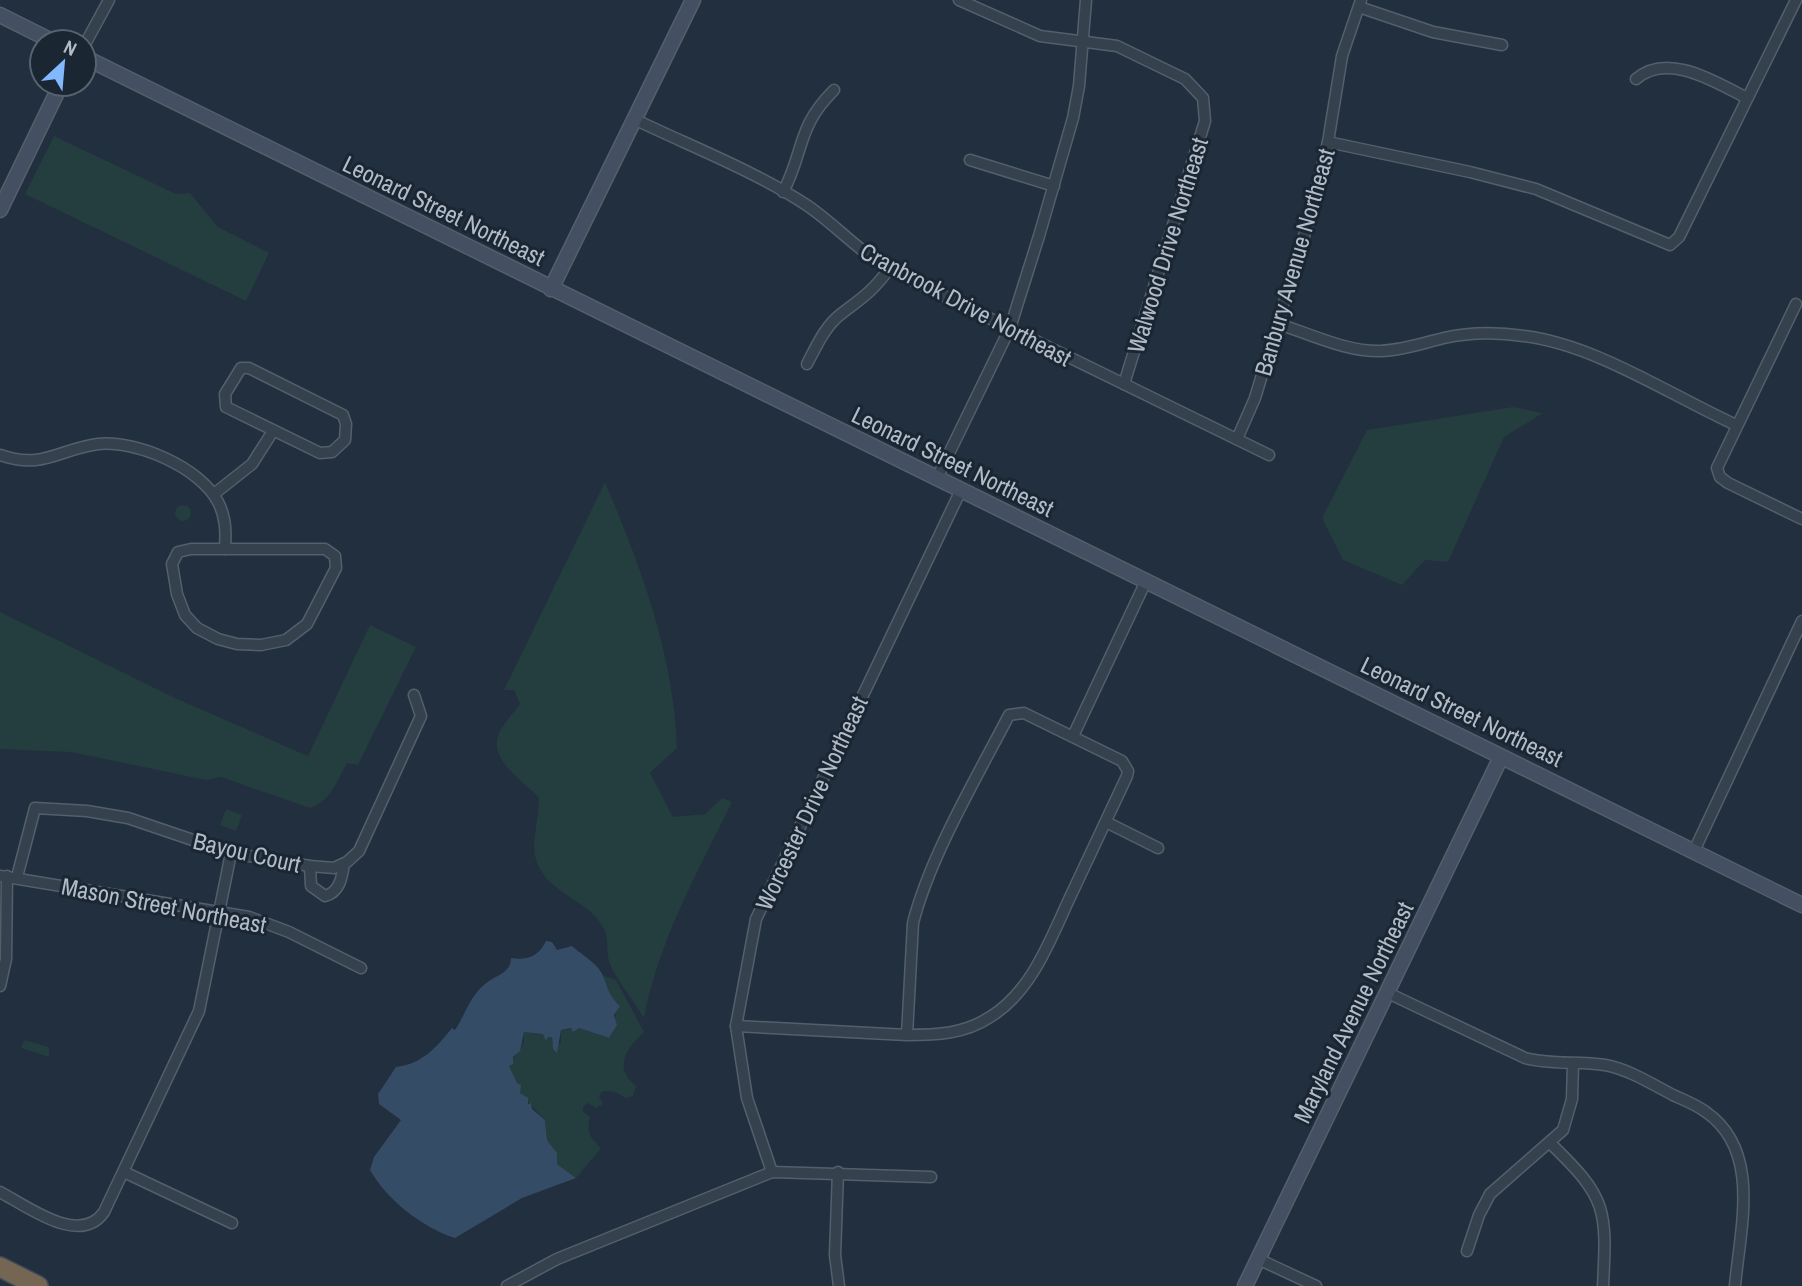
<svg xmlns="http://www.w3.org/2000/svg" width="1802" height="1286" font-family="'Archivo Narrow',sans-serif">
  <style>
    .green { fill: #243d3f }
    .water { fill: #354c66 }
    .lines { fill: none; stroke-linecap: round; stroke-linejoin: round }
    .street-casing { stroke: #545f6c; stroke-width: 13 }
    .secondary-casing { stroke: #545f6c; stroke-width: 17 }
    .highway-casing { stroke: #414c59; stroke-width: 22 }
    .street { stroke: #36414e; stroke-width: 10 }
    .secondary { stroke: #445061; stroke-width: 14 }
    .highway { stroke: #746653; stroke-width: 19 }
    .labels { text-anchor: middle; dominant-baseline: central; stroke-width: 6; stroke-linejoin: round; paint-order: stroke }
    .street-label { font-size: 24px; fill: #b2bcc9; stroke: #1b2633 }
  </style>
  <rect width="100%" height="100%" fill="#222f3e"/>
  <g class="green">
    <polygon points="54,136 176,194 190,193 218,227 269,253 246,301 25,194"/>
    <polygon points="1513,407 1543,413 1504,437 1448,562 1425,560 1402,585 1343,560 1322,518 1367,430"/>
    <path d="M 605,482 C 641,567 674,655 677,748 L 650,773 L 673,817 L 705,814 L 722,798 L 732,802 C 697,873 659,940 644,1018 C 633,1000 618,982 610,964 C 605,952 610,938 603,927 C 586,897 544,894 535,856 C 532,847 539,812 539,798 C 524,781 490,762 498,736 C 501,725 514,713 520,704 L 514,690 L 504,690 Z"/>
    <circle cx="183" cy="513" r="8"/>
    <path d="M 0,612 L 175,698 L 308,756 L 370,625 L 416,647 L 358,765 L 347,763 C 338,780 330,802 310,808 L 221,777 L 206,780 L 71,752 L 0,749 Z"/>
    <polygon points="226,809 242,815 236,831 220,825"/>
    <path d="M 604,976 L 616,980 L 644,1032 C 626,1049 613,1067 636,1086 L 633,1096 L 626,1098 L 615,1092 L 603,1091 L 599,1096 L 603,1104 L 596,1108 L 588,1103 L 583,1106 L 583,1112 L 590,1117 C 586,1132 590,1138 601,1148 L 576,1178 L 557,1164 L 557,1153 L 547,1140 L 545,1120 L 520,1093 L 509,1066 L 524,1042 L 524,1032 L 544,1034 L 547,1041 L 548,1037 L 552,1037 L 553,1049 L 561,1042 L 561,1030 L 579,1028 L 608,1038 L 612,1034 L 617,1008 L 605,987 Z"/>
    <polygon points="24,1040 49,1047 49,1057 21,1048"/>
  </g>
  <path class="water" d="M 546,941 L 552,942 L 557,950 L 572,946 C 583,956 599,964 604,978 C 608,990 610,997 620,1006 L 614,1015 L 617,1025 L 609,1038 L 579,1028 L 573,1032 L 571,1028 L 561,1030 L 557,1053 L 553,1049 L 552,1037 L 548,1037 L 546,1041 L 543,1034 L 524,1032 L 520,1051 L 513,1057 L 513,1064 L 509,1066 L 517,1083 L 521,1085 L 520,1093 L 528,1098 L 528,1104 L 531,1103 L 532,1109 L 545,1120 L 547,1140 L 557,1153 L 557,1164 L 576,1178 L 522,1198 L 455,1238 C 423,1228 387,1200 370,1170 L 374,1157 L 401,1120 L 379,1104 L 378,1094 L 396,1067 C 422,1064 436,1048 452,1028 L 455,1030 C 465,1015 470,996 485,984 C 495,975 511,974 511,958 C 527,961 539,956 546,941 Z"/>
  <g class="lines">
    <g class="street-casing">
      <g id="street">
        <polyline points="959,0 1040,36 1117,46 1185,79 1203,98 1205,121 1124,384"/>
        <polyline points="1359,7 1433,32 1502,45"/>
        <polyline points="84,46 109,0"/>
        <path d="M 1636,79 C 1668,51 1717,83 1747,98"/>
        <path d="M 634,119 C 692,147 755,171 808,206 C 837,226 858,251 889,269 L 1269,455"/>
        <polyline points="1328,142 1470,172 1536,189 1670,245 1679,237 1796,0"/>
        <polyline points="970,160 1054,186"/>
        <path d="M 783,192 C 805,150 796,128 834,90"/>
        <polyline points="1796,304 1717,468 1720,477 1728,483 1802,519"/>
        <path d="M 1278,324 C 1311,334 1346,352 1381,351 C 1403,350 1423,343 1444,338 C 1470,332 1497,332 1524,336 C 1596,345 1670,395 1736,425"/>
        <path d="M 807,364 C 816,347 825,326 841,314 C 862,298 873,291 889,269"/>
        <polygon points="241,368 249,368 343,415 346,424 345,440 332,452 320,453 226,407 225,394"/>
        <polyline points="1237,439 1255,398 1311,213 1328,142 1342,56 1361,0"/>
        <path d="M 0,455 C 43,470 59,449 98,444 C 136,440 200,467 218,502 C 226,517 226,532 225,549"/>
        <polyline points="937,478 1010,328 1039,236 1073,118 1079,86 1086,0"/>
        <polyline points="214,494 252,464 273,431"/>
        <polygon points="191,549 325,549 335,556 336,568 307,624 286,640 261,645 237,644 218,639 197,628 185,615 177,594 172,564 178,552"/>
        <polyline points="1073,736 1146,581"/>
        <polyline points="1106,822 1158,848"/>
        <polyline points="1694,851 1802,621"/>
        <path d="M 310,866 L 311,886 L 325,896 C 340,892 342,877 344,864"/>
        <polyline points="0,876 249,917 289,932 361,968"/>
        <polyline points="17,877 35,808 87,811 128,818 231,853 310,866 334,868 347,862 359,851 421,716 414,695"/>
        <polyline points="0,986 6,959 7,876"/>
        <path d="M 1388,993 L 1525,1058 C 1552,1065 1578,1061 1605,1065 C 1628,1069 1652,1084 1673,1095 C 1684,1100 1697,1105 1706,1112 C 1762,1151 1740,1228 1735,1286"/>
        <path d="M 736,1026 L 907,1035 C 937,1035 964,1034 990,1017 C 1033,991 1051,937 1072,893 C 1090,854 1109,815 1127,776 L 1128,771 L 1122,761 L 1024,713 L 1009,715 C 977,777 930,856 913,923 L 907,1035"/>
        <path d="M 1551,1144 C 1607,1198 1607,1209 1603,1286"/>
        <polyline points="124,1172 232,1223"/>
        <polyline points="772,1172 747,1098 736,1026 756,919 961,490"/>
        <polyline points="838,1172 835,1255 839,1286"/>
        <path d="M 0,1192 C 27,1206 80,1247 104,1212 L 199,1011 L 231,853"/>
        <polyline points="1467,1251 1479,1215 1490,1194 1563,1130 1572,1099 1573,1064"/>
        <polyline points="1258,1259 1316,1286"/>
        <polyline points="507,1286 557,1259 772,1172 931,1177"/>
      </g>
    </g>
    <g class="secondary-casing">
      <g id="secondary">
        <polyline points="0,15 54,42"/>
        <polyline points="84,57 1802,905"/>
        <polyline points="0,210 61,84"/>
        <polyline points="551,289 693,0"/>
        <polyline points="1245,1286 1501,757"/>
      </g>
    </g>
    <g class="highway-casing">
      <polyline id="highway" points="0,1267 38,1286"/>
    </g>
    <use href="#street" class="street"/>
    <use href="#secondary" class="secondary"/>
    <use href="#highway" class="highway"/>
  </g>
  <g class="labels">
    <g class="street-label">
      <text transform="translate(444 210) rotate(26)">Leonard Street Northeast</text>
      <text transform="translate(1167 245) rotate(-73)">Walwood Drive Northeast</text>
      <text transform="translate(1294 262) rotate(-74)">Banbury Avenue Northeast</text>
      <text transform="translate(966 304) rotate(28)">Cranbrook Drive Northeast</text>
      <text transform="translate(953 461) rotate(26)">Leonard Street Northeast</text>
      <text transform="translate(1462 711) rotate(26)">Leonard Street Northeast</text>
      <text transform="translate(811 803) rotate(-65)">Worcester Drive Northeast</text>
      <text transform="translate(247 852) rotate(13)">Bayou Court</text>
      <text transform="translate(164 905) rotate(11)">Mason Street Northeast</text>
      <text transform="translate(1353 1012) rotate(-64)">Maryland Avenue Northeast</text>
    </g>
  </g>
  <g transform="translate(63 63) rotate(26)"><circle r="33" fill="#1b2633" stroke="#57626f" stroke-width="2"/>
  <path d="M0-5L12 26L0 18L-12 26Z" fill="#82b8fe"/>
  <text y="-10" font-size="19" font-weight="bold" text-anchor="middle" fill="#b2bcc9">N</text>
  </g>
</svg>
